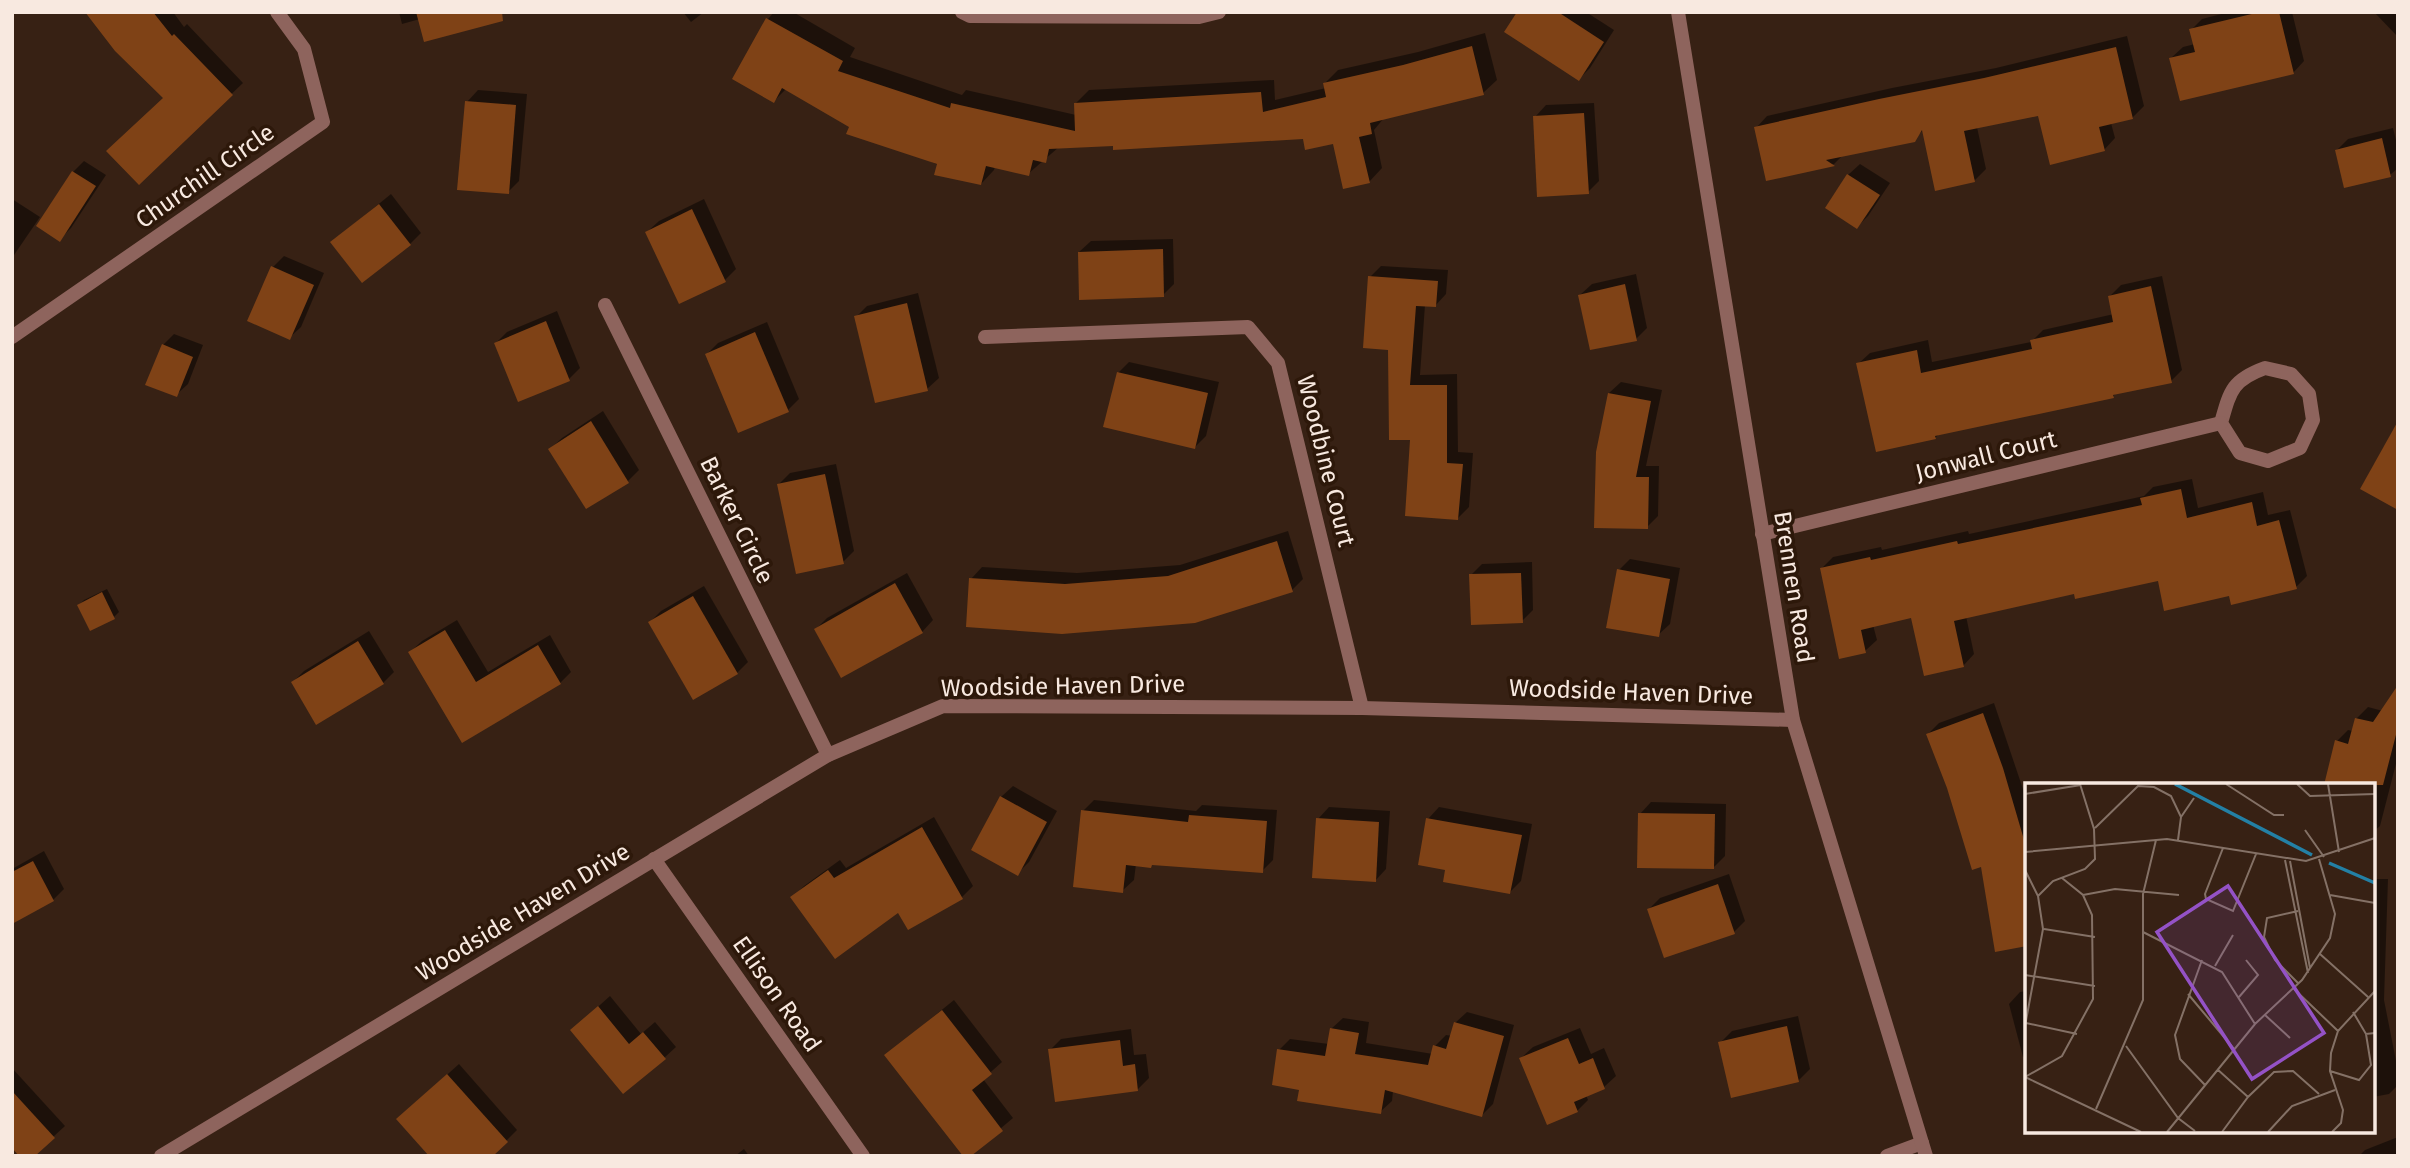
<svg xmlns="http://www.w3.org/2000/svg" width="2410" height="1168" font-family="'Fira Sans',sans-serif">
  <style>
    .shadow { fill: #0007 }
    .building { fill: #7f4216 }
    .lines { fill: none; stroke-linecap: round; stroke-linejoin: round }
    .service { stroke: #8e645d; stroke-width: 14 }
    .minor { stroke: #8e645d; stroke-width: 14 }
    .tertiary { stroke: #8e645d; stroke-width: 14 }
    .labels { text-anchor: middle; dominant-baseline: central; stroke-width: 7; stroke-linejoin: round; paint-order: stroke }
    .street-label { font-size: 24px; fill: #f8e9e0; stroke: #2d180a }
    .inset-river { fill: none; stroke: #2380a5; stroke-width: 3.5 }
    .inset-road { fill: none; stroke: #847166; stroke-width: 2 }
    .view { fill: #9452c6; fill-opacity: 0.15; stroke: #9452c6; stroke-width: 3.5 }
    .inset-edge { fill: none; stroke: #f8e9e0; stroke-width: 3.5 }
  </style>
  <rect width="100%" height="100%" fill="#372114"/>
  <g class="shadow">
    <polygon points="87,12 173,12 184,27 187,24 243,83 139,182 165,97"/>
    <polygon points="399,12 471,12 420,19 402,24"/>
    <polygon points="683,12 704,12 691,22"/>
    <polygon points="774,12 793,12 855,48 850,57 962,95 966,90 1076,115 1076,103 1089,90 1274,80 1275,100 1326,88 1325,83 1338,70 1418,52 1485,33 1497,80 1483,93 1384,118 1374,130 1382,168 1369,182 1334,142 1305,138 1059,147 1028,174 995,166 994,170 981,184 851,126 786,89 774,101 734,78 768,19"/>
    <polygon points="1520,12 1586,12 1614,30 1590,68 1579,79"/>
    <polygon points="2229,12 2292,12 2304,61 2293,73 2171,58 2183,47 2195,44 2191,30 2202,19"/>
    <polygon points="2374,12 2398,12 2398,37"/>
    <polygon points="2127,36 2144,106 2132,118 2111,123 2115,138 2104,150 2039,114 1977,127 1986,169 1975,180 1923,130 1914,140 1844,154 1834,164 1767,179 1756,128 1767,116 1892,88 1996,68"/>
    <polygon points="478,90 527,94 519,181 508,192 467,102"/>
    <polygon points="1594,103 1599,181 1588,192 1535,117 1546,105"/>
    <polygon points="2393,128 2398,148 2398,168 2390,175 2336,151 2348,139"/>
    <polygon points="84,161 106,175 71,228 60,239 73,172"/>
    <polygon points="1860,164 1890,183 1868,216 1857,227 1848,175"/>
    <polygon points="391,194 421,233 410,244 332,242"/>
    <polygon points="12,199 40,217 12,258"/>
    <polygon points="704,199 736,269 725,280 647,232 659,221"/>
    <polygon points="1173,239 1174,284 1163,295 1079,252 1091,241"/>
    <polygon points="284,256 324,273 301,327 289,338 273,267"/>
    <polygon points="1381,266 1448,270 1446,294 1435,306 1425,305 1420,375 1457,374 1458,452 1473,453 1469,507 1458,518 1412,438 1370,277"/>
    <polygon points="1636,274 1647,328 1636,339 1580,295 1592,284"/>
    <polygon points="2162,276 2182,370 2171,381 2117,392 2113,396 1939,434 1935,438 1858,364 1870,353 1928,340 1932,362 2031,342 2043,330 2114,314 2110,296 2121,285"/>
    <polygon points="918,293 939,378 927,389 856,317 867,306"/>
    <polygon points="557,311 580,368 569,379 496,343 507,332"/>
    <polygon points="767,322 799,399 788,410 707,354 718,343"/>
    <polygon points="174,334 203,345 188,384 176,395 163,345"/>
    <polygon points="1129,362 1219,382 1206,436 1195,447 1118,373"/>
    <polygon points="1621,382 1662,390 1646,466 1659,466 1658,516 1647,527 1609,393"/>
    <polygon points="603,411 639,470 628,481 587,507 550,449 562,438"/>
    <polygon points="836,464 854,551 843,562 779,484 790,473"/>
    <polygon points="2192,479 2198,508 2263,492 2268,515 2290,510 2307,576 2296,587 2230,594 2159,579 2075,592 1966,616 1974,654 1963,666 1913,616 1873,625 1877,640 1865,651 1822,568 1833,557 1881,547 1882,550 1968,531 1969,534 2144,496 2153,487"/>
    <polygon points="1288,531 1303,579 1292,590 1194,621 971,579 982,567 1077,573 1180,565"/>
    <polygon points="1630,559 1680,568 1670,624 1658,635 1619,570"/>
    <polygon points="1532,562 1533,610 1522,621 1471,575 1482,564"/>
    <polygon points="907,573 933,620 922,632 816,629 827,618"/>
    <polygon points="704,586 748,662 737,673 650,622 661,611"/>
    <polygon points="107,589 119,612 114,617 79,605 84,600"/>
    <polygon points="457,620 488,672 550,635 571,672 560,683 463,741 410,652 422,641"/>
    <polygon points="369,631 394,672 383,683 293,682 304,671"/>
    <polygon points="2398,688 2398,756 2380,826 2373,832 2373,785 2337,741 2348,730 2353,731 2356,719 2368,707 2383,711"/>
    <polygon points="1994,703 2027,801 2027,944 1982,865 1928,734 1939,723"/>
    <polygon points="1013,786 1057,811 1029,862 1017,874 1001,797"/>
    <polygon points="1094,800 1196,811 1202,805 1277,810 1273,860 1262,871 1154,863 1136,864 1134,880 1122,891 1083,811"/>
    <polygon points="1651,802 1726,804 1725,856 1714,867 1640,814"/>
    <polygon points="1329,807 1390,811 1386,869 1375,881 1318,819"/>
    <polygon points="1439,807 1532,824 1521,881 1510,892 1447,869 1428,819"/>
    <polygon points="934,817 973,886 962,897 899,910 793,897 804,886 840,860 846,868"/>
    <polygon points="44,851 64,889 53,900 12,922 12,869"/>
    <polygon points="1729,874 1745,921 1734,932 1649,909 1660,898"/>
    <polygon points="2373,879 2388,879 2384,1000 2398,1071 2398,1085 2389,1094 2373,1097"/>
    <polygon points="2027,991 2027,1056 2023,1057 2009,1004 2020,992"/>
    <polygon points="610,996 641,1034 655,1022 676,1047 664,1058 572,1030"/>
    <polygon points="954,1000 1002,1062 983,1079 1013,1118 968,1156 886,1055"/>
    <polygon points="1467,1012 1514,1025 1493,1104 1482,1115 1393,1091 1392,1101 1380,1112 1301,1088 1279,1050 1290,1039 1329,1044 1331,1029 1343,1018 1369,1022 1366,1043 1433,1054 1435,1046 1446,1035 1452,1036 1455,1023"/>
    <polygon points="1798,1016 1810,1069 1799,1080 1720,1043 1732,1031"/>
    <polygon points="1580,1028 1591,1054 1604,1048 1616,1076 1604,1087 1586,1095 1588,1100 1577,1111 1521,1058 1533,1047"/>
    <polygon points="1131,1029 1134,1055 1146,1054 1149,1078 1137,1090 1050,1050 1061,1039"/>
    <polygon points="459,1064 517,1130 506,1141 410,1108"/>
    <polygon points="12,1068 65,1126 53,1137 12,1145"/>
    <polygon points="2398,1137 2398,1156 2359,1156 2365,1150"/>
    <polygon points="744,1149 749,1156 735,1156"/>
  </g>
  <g class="building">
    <polygon points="85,12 153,12 172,36 174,34 233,95 139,185 106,151 163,98 115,51"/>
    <polygon points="416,12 502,12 503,21 424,42"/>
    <polygon points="1517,12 1558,12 1604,42 1579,81 1504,32"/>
    <polygon points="2260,12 2279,12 2294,74 2180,101 2169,58 2195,52 2189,29"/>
    <polygon points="766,18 843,61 838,71 950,108 951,103 1075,131 1074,103 1261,92 1263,112 1326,97 1323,83 1403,65 1472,46 1484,95 1370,123 1372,134 1359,137 1370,183 1343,189 1333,144 1305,150 1303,139 1113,150 1113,146 1049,149 1046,163 1033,160 1029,176 986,166 981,185 934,175 937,164 846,134 849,127 782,88 774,103 732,79"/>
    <polygon points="2116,47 2133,119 2099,127 2105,151 2050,165 2038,116 1964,131 1975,182 1935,191 1922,130 1915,142 1826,160 1835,166 1766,181 1754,127 1879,99 1984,78"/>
    <polygon points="465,101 516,105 509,194 457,190"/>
    <polygon points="1584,113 1589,194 1537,197 1533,116"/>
    <polygon points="2382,138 2391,177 2344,188 2335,150"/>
    <polygon points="72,171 96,186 60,242 36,226"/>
    <polygon points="1847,174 1880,195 1857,229 1825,208"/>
    <polygon points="379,204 411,245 362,283 330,242"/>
    <polygon points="692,209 726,282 679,304 645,232"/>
    <polygon points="1163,249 1164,297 1079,300 1078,252"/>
    <polygon points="271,266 314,285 290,340 247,321"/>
    <polygon points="1368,276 1438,281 1436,307 1416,306 1410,385 1447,385 1447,463 1463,464 1458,520 1405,516 1410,440 1389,440 1388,350 1363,348"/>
    <polygon points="1625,284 1637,341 1590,350 1578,295"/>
    <polygon points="2151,286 2172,383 2113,395 2114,398 1935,436 1936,439 1876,452 1856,363 1917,350 1921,373 2032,349 2030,340 2113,322 2108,296"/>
    <polygon points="907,303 928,391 875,403 854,316"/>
    <polygon points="546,321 570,381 518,402 494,343"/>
    <polygon points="755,332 789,412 738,433 705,354"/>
    <polygon points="162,344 193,357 177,397 145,385"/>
    <polygon points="1117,372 1208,393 1195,449 1103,427"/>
    <polygon points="1608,393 1651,401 1636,477 1649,477 1648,529 1594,528 1596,452"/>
    <polygon points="591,421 629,483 586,509 548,449"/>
    <polygon points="2398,421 2398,510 2360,489"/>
    <polygon points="825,474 844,564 796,574 777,484"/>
    <polygon points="2181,489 2187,518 2252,502 2257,526 2279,520 2297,589 2231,605 2229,596 2164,611 2158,581 2075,599 2074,594 1954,621 1964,667 1924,676 1911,618 1861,630 1866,653 1839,659 1820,568 1870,557 1871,560 1957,541 1958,544 2142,505 2140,498"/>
    <polygon points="1277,541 1293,592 1195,623 1062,634 966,627 969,578 1065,584 1168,576"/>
    <polygon points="1617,569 1670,579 1659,637 1606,628"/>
    <polygon points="1521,573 1523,623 1471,625 1469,574"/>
    <polygon points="895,583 923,633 841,678 814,629"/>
    <polygon points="102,592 115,619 90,631 77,605"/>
    <polygon points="693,596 738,674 693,700 648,622"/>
    <polygon points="445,630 476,682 538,645 561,684 462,743 408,652"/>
    <polygon points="358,641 384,684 316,725 291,682"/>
    <polygon points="2398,685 2398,727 2383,785 2324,785 2335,740 2348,744 2355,718 2373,722"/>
    <polygon points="1983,713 2003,768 2027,850 2027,946 1995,952 1981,867 1972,870 1947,788 1926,734"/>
    <polygon points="1000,796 1047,822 1018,876 971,850"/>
    <polygon points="1081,810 1188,822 1189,815 1267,821 1263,873 1152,865 1151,868 1126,865 1123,893 1073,887"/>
    <polygon points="1638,813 1715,814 1714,869 1637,868"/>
    <polygon points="1316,818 1379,822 1376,882 1312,878"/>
    <polygon points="1426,818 1522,835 1510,894 1443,882 1445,870 1418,865"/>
    <polygon points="922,827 963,899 908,930 898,913 835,959 790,897 828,870 834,878"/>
    <polygon points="33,861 54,901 12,924 12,872"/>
    <polygon points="1718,884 1735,934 1664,958 1647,909"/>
    <polygon points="598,1006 629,1044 643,1032 666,1059 623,1094 570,1030"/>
    <polygon points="942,1010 992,1074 972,1090 1003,1131 971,1156 963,1156 884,1055"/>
    <polygon points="1454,1022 1504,1036 1482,1117 1385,1090 1381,1114 1297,1101 1299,1090 1272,1085 1277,1049 1325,1056 1330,1028 1359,1033 1355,1054 1428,1065 1433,1045 1446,1049"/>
    <polygon points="1787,1026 1799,1082 1731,1098 1718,1042"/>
    <polygon points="1568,1038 1579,1064 1593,1058 1605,1089 1574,1102 1578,1112 1547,1125 1519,1058"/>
    <polygon points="1120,1040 1123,1066 1135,1064 1138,1091 1055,1102 1048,1049"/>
    <polygon points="447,1074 508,1142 493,1156 429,1156 396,1119"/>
    <polygon points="12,1091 55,1138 35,1156 19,1156 12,1148"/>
  </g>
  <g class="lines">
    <path class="service" d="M 2265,368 L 2291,374 L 2309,394 L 2313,420 L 2300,448 L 2268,461 L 2240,453 L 2221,423 C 2230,391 2232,380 2265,368 Z"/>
    <g class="minor">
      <polyline points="962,12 970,16 1199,17 1219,12"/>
      <polyline points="605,305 828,755"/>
      <polyline points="12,337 323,122 304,49 277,12"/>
      <polyline points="985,337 1248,327 1278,363 1362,708"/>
      <polyline points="1762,534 2221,423"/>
      <polyline points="654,859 863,1156"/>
      <polyline points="161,1156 828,755 943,706 1362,708 1793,720"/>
      <polyline points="1887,1156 1922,1143"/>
    </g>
    <polyline class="tertiary" points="1678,12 1793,720 1926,1156"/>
  </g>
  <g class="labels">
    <g class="street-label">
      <text transform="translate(205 176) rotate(-35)">Churchill Circle</text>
      <text transform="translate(1986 456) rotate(-14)">Jonwall Court</text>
      <text transform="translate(1326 461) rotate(76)">Woodbine Court</text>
      <text transform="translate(737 520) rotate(64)">Barker Circle</text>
      <text transform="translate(1794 587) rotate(81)">Brennen Road</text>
      <text transform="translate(1063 686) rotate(-1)">Woodside Haven Drive</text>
      <text transform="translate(1631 692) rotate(2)">Woodside Haven Drive</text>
      <text transform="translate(523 912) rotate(-31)">Woodside Haven Drive</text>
      <text transform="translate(777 994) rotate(55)">Ellison Road</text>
    </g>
  </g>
  <g transform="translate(2025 783)">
    <rect width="350" height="350" fill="#372114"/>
    <path class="inset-river" d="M 150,1 L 287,72M 304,80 L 350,100"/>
    <path class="inset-road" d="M 201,1 L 249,32 L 259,32M 272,1 L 285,13 L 350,11M 303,1 L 314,69M 0,11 L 56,2M 70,45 L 113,3 L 129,4 L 146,13 L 156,34M 280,47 L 299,74M 153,57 L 156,34 L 169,15M 198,65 L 180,111 L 181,116 L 208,128 L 231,71M 0,69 L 142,56 L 281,78 L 350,55M 260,77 L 283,190M 265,78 L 285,185M 0,87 L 13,113 L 18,146 L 0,243M 58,112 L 90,106 L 154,112M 305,112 L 350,120M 13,113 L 28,98 L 60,86 L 70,76 L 69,46 L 55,1M 273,128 L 242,135 L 239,154 L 250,177 L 274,201M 19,146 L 70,154M 118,149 L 197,189 L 230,241M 295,171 L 343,214M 177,177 L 150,252 L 155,276 L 180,302M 190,183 L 208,152M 0,192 L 70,203M 269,206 L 313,248M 163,211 L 209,266M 214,214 L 233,192 L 221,177M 328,229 L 341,251 L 350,250M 240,232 L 265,255M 1,240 L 52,251M 101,263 L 153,335 L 170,348M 192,286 L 223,314M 305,288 L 334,297 L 346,282 L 341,251M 0,294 L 37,273 L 68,216 L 67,132 L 58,112 L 37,95M 0,294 L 116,349M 71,326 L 118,217 L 118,111 L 131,57M 142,349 L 230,241 L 277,197 L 305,155 L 310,131 L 294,76M 197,349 L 223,314 L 249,289 L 268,288 L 294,311M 243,349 L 267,323 L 310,307M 307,349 L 316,340 L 318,327 L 305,288 L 306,270 L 313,248 L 350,208"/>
    <path class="view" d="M 203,103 L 299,250 L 227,296 L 132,149 Z"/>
    <rect width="350" height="350" class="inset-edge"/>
  </g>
  <rect width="2410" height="1168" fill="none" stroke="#f8e9e0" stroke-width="28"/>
</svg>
